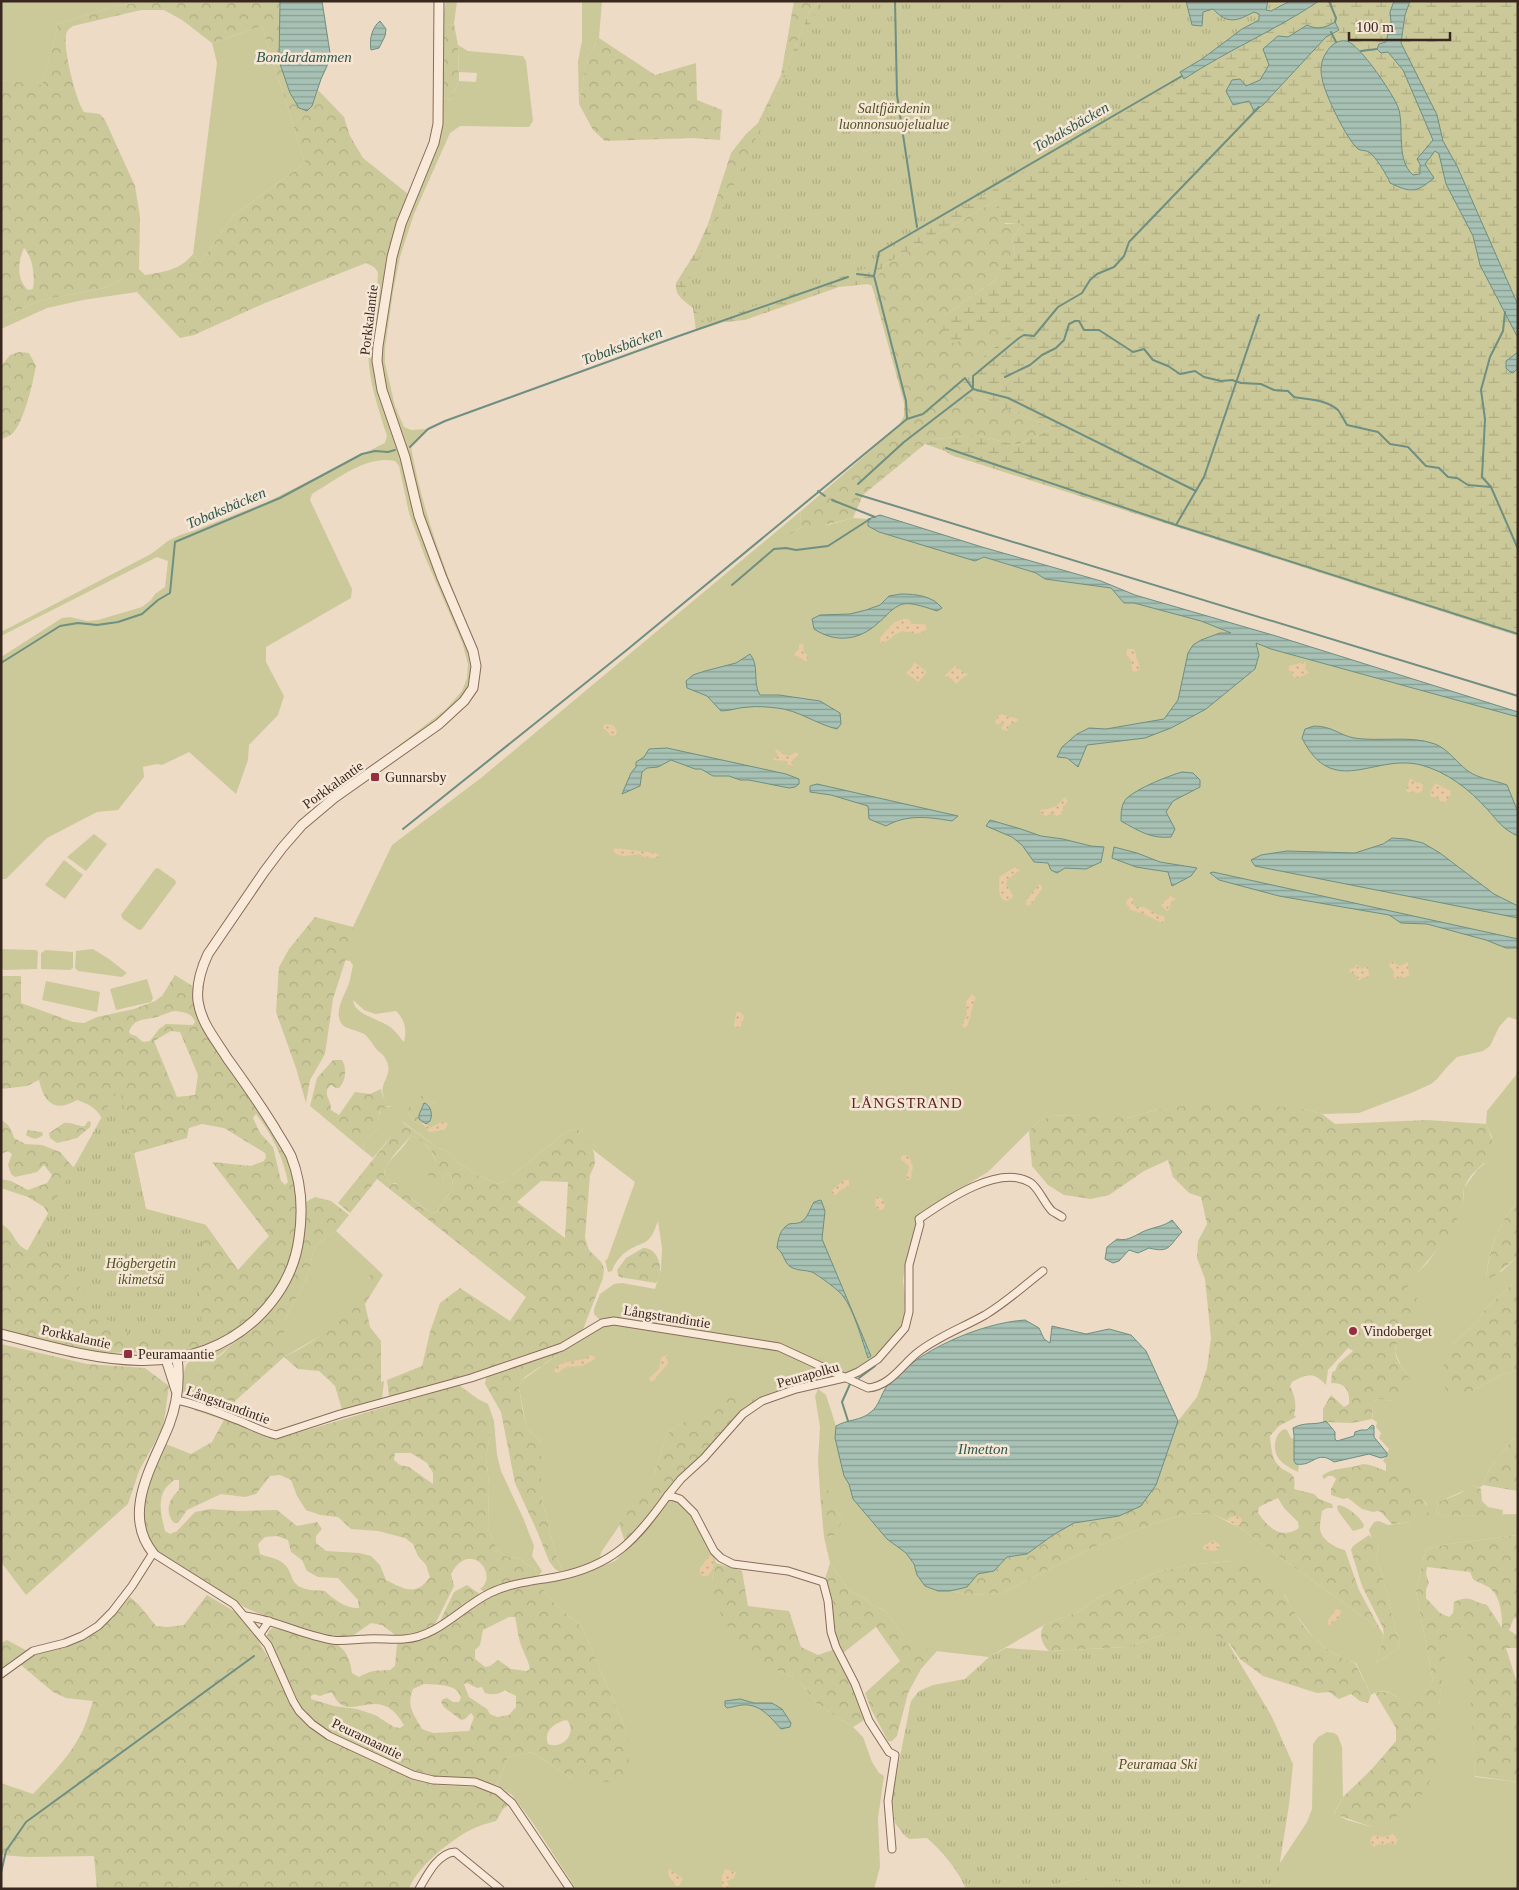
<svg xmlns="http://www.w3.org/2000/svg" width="1519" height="1890" font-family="'Times New Roman',serif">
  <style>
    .grass { fill: #cbc999; fill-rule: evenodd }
    .forest { fill: url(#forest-crowns); fill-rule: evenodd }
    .wetland { fill: url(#wetland-marsh) }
    .sand { fill: url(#sand-dots) }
    .park { fill: url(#park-tufts) }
    .water { fill: url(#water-rules); stroke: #6e8f81 }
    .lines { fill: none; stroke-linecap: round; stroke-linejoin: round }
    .stream { stroke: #6e8f81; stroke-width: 2 }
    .minor-casing { stroke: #886c5c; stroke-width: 9 }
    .tertiary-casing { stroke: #886c5c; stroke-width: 11 }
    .minor { stroke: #f8e9d8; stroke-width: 7 }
    .tertiary { stroke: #f8e9d8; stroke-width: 9 }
    .poi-dot { fill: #952d3f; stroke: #f5e6d5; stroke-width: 2 }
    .labels { text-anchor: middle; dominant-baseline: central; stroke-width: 5; stroke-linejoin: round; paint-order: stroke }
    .park-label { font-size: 14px; font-style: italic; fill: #505426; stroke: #f5e6d5 }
    .street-label { font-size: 14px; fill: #38271f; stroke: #f5e6d5 }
    .poi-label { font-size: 14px; fill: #38271f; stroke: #f5e6d5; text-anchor: start }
    .water-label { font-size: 15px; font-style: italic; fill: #2f584e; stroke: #f5e6d5 }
    .neighbourhood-label { font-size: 15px; letter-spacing: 1px; fill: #642220; stroke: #f5e6d5 }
  </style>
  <defs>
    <pattern id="forest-crowns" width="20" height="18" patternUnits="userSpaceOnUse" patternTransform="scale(1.25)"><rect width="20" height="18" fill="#cbc999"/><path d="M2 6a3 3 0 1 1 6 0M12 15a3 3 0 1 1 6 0" fill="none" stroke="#afad83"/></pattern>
    <pattern id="wetland-marsh" width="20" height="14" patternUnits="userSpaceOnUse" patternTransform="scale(1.25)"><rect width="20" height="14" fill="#cbc999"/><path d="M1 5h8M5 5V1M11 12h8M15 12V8" fill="none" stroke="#afad83"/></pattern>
    <pattern id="sand-dots" width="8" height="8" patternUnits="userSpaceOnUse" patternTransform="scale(1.25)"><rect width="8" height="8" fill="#e8caa3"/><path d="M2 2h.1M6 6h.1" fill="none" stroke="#c8ae8c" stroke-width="1.8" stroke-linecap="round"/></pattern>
    <pattern id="park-tufts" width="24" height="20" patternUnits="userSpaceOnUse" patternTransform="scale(1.25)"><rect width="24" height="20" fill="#cbc999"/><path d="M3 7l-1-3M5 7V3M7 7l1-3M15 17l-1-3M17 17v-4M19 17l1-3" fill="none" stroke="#afad83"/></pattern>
    <pattern id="water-rules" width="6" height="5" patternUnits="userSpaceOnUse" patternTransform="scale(1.25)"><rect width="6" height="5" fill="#a7c1b5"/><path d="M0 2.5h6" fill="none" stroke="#899d93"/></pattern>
  </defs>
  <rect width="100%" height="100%" fill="#eddbc5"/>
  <g class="grass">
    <polygon points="1,1 146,1 112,7 58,24 42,86 1,80"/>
    <polygon points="446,1 457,1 454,24 442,26"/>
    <polygon points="582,1 602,1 599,38 587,59 579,104 578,61 582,41"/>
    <polygon points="262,26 305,163 234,215 200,263 193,254 217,63 212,43"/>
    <path d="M 458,45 L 468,51 L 523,56 L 526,61 L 533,121 L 529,127 L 460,126 L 450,133 L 414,214 L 400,257 L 393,292 L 385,348 L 385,363 L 395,406 L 404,427 L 411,430 L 428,429 L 411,447 C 423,516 449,580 475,645 L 438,560 L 422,512 L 383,378 C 377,330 393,256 410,210 C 418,191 433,163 437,143 C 440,129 440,113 442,98 L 451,100 L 459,81 L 476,82 L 477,73 L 459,72 Z"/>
    <path d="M 381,260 L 385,260 L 387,263 L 374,339 L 373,360 L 377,388 L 403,464 L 424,544 L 470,654 C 472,665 473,678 468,689 C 456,714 395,751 371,767 L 446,709 L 462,691 L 467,678 L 468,664 L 462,642 L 425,557 L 409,513 L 399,466 L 395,461 C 366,455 336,480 312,494 L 310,500 L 352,589 L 351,598 L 266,647 L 266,662 L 284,696 L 278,715 L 249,745 L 248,760 L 236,794 L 189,752 L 162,765 L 157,764 L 143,767 L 144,777 L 118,810 L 97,812 L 47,838 L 6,879 L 1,879 L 1,657 L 62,618 L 70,617 L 87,621 L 98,620 L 115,615 L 142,607 L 151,600 L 155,594 L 165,587 L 168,561 L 157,557 L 1,636 L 1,632 L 151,554 L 168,541 L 180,535 L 196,530 L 267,502 L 385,443 L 387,436 C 376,401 365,372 369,333 C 371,312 378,293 378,272 L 374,267 L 366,263 Z"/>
    <polygon points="121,280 128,280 137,292 83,300 47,308 1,329 1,318 42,300 104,288"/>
    <path d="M 801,511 L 800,522 L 796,531 L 803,526 L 828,525 L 853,518 L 868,519 L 868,526 L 975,561 L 984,557 L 1036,573 L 1045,579 L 1111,588 L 1124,603 L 1134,603 L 1201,621 L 1271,649 L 1518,717 L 1518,1020 L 1508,1017 L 1499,1027 L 1490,1046 L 1483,1051 L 1457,1057 L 1447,1067 L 1437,1079 L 1431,1084 L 1411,1093 L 1359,1113 L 1322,1114 L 1304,1109 L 1160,1109 L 1127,1118 L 1115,1118 L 1070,1115 L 1051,1116 L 1038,1122 L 988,1172 L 921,1212 L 916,1217 L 916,1226 L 907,1257 L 903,1280 L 905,1297 L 904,1317 L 901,1326 L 882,1349 L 867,1364 L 846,1375 L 769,1394 L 756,1402 L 699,1415 L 677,1426 L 666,1435 L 655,1473 L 602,1551 L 600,1556 L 603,1561 L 563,1574 L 555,1551 L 541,1496 L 541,1445 L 538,1437 L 530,1432 L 526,1425 L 519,1388 L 521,1381 L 573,1344 L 607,1323 L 638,1324 L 600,1320 L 594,1314 L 594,1309 L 600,1294 L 614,1284 L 622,1283 L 655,1289 L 661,1269 L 662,1248 L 658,1221 C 656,1226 654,1233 650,1238 C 645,1244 639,1244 632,1248 C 623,1253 615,1261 612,1271 L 608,1272 L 605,1260 L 607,1260 L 635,1182 L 592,1149 L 582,1131 L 576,1129 L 566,1132 L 506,1180 L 498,1184 L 477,1175 L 456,1161 L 445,1150 L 438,1148 L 403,1122 L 373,1158 L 363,1150 L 364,1142 L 378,1128 C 378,1118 378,1105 391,1107 C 369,1084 398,1079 385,1058 C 384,1055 380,1053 377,1050 C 373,1045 368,1035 362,1033 C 352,1028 341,1030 339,1017 C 337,1004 347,992 350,980 C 351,975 352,970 353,965 L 350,961 L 345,960 L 353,927 L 392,845 L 481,778 ZM 353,1000 L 364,1010 L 375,1014 L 396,1011 C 405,1020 407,1029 404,1042 C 399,1037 396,1031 390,1027 C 380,1019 354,1015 353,1000 ZM 437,1100 L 429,1106 L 431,1119 L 426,1124 L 430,1128 L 437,1125 L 445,1129 L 430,1132 L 424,1125 L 414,1121 L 407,1111 Z"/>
    <polygon points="94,834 107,844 86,871 67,857"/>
    <polygon points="64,860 83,875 65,899 45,885"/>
    <polygon points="158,868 175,880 176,883 142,929 139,930 123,919 121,915 155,869"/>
    <polygon points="1,949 36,950 38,952 37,969 4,970 1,968"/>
    <polygon points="93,949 109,959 127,973 122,977 78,971 75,968 76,951"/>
    <polygon points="46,950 73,952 73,968 70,970 41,969 41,953"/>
    <polygon points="147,979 153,998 151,1002 116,1010 110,989"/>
    <polygon points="46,981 100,992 97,1012 42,1000"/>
    <path d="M 1518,1067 L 1518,1200 C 1498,1225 1490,1246 1486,1277 L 1502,1271 L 1518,1256 L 1518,1279 L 1486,1308 L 1478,1321 L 1453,1344 L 1472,1391 L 1502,1375 L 1518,1370 L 1518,1432 L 1489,1470 L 1483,1485 L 1479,1488 L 1473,1485 C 1462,1493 1450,1496 1438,1503 L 1436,1512 L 1441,1516 L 1518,1514 L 1518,1535 L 1449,1544 L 1426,1549 L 1416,1591 L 1433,1681 L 1411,1710 C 1400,1699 1387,1684 1371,1695 L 1356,1663 L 1343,1659 L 1327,1649 L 1314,1638 L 1293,1611 L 1285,1595 L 1232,1561 L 1187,1565 L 1157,1572 L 1097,1598 L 1080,1611 L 1044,1625 L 989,1657 L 918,1649 L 902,1634 L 886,1611 L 872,1605 L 862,1596 L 850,1592 L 830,1563 L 824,1537 L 833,1536 L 841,1518 L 835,1507 L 835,1497 L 825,1490 L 820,1493 L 818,1461 L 820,1427 L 815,1396 L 818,1389 L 826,1395 L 836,1426 L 835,1438 L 844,1475 L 849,1484 L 853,1499 L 887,1539 L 906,1553 L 914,1564 L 917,1575 L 938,1591 L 944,1590 L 970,1595 L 1002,1593 L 1083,1552 L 1155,1523 L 1190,1513 L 1213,1514 L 1241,1529 L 1380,1629 L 1384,1635 L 1376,1663 L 1400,1647 L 1382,1574 L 1376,1559 L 1379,1546 L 1372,1539 L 1369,1530 L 1374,1522 L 1379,1521 L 1388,1525 L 1411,1522 L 1427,1504 L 1411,1488 L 1386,1471 L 1386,1464 L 1383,1461 L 1389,1449 L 1379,1438 L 1381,1433 L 1376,1427 L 1377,1422 L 1372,1419 C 1374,1413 1371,1407 1373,1401 L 1380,1399 L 1392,1401 L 1410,1379 L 1401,1366 L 1395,1352 L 1397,1341 L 1404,1331 L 1407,1288 L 1413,1277 L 1428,1262 L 1446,1237 L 1463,1205 L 1464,1188 L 1477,1170 L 1484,1164 L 1492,1137 L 1486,1124 L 1487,1111 L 1516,1075 Z"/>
    <path d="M 411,1135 C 436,1148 433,1157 442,1181 L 445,1173 L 448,1172 C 461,1186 443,1199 437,1212 L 432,1213 C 419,1205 406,1195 396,1183 L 391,1183 L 384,1176 C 385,1163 393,1158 401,1149 C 405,1145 408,1140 411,1135 Z"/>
    <polygon points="336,1231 375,1267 351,1306 327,1332 284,1357 284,1322 307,1277 315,1246"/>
    <path d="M 230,1345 C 220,1357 209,1360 198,1370 L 194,1403 L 185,1399 C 181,1393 183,1387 183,1380 C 184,1375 184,1369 187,1364 C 192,1357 220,1351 230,1345 Z"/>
    <polygon points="459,1385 478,1399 488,1404 494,1421 497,1455 501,1471 524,1520 534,1546 532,1556 542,1571 537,1578 535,1568 527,1565 521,1559 505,1556 498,1551 492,1539 488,1527 489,1484 486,1457 491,1430 487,1412"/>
    <path d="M 1284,1429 L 1287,1430 L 1291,1438 L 1294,1439 L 1296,1464 L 1299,1465 L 1298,1472 C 1294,1470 1284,1465 1281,1461 C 1272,1453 1273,1435 1284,1429 Z"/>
    <polygon points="667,1499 677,1501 693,1517 712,1549 716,1563 712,1580 774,1669 792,1677 803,1686 817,1704 853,1727 863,1737 872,1762 879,1773 884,1776 878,1818 880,1867 874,1889 576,1889 533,1823 512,1795 497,1785 508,1757 532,1752 571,1778 627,1733 582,1627 555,1604 539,1584 580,1575 615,1561 648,1528"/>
    <polygon points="1461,1628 1469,1630 1475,1777 1518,1782 1518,1889 1259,1889 1273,1884 1277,1881 1278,1866 1307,1822 1312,1809 1313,1744 1318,1737 1327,1732 1334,1733 1338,1736 1342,1747 1343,1797 1334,1813 1347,1820 1372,1827 1439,1766 1439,1706 1447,1630"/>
    <polygon points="1081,1880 1110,1880 1143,1888 1157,1885 1172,1889 1043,1889 1051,1885"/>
  </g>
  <g class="forest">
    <path d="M 146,1 L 280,1 L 279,61 L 312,106 L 318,90 L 344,117 L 350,136 L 363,158 L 408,194 L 387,263 L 385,260 L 366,263 L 265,303 L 194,335 L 180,338 L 137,292 L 127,280 L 121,280 L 104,288 L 42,300 L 1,318 L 1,80 L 42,85 L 58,24 L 112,7 ZM 141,10 L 164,10 L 182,20 L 212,43 L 262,26 L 305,163 L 234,215 L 200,263 L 193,254 C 181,270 163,272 145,275 L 139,269 L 140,217 L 135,186 L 105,120 L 100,114 L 84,112 C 76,102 63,48 66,35 C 67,30 69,29 73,26 ZM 24,248 C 33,258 35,276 33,289 L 28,290 C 16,279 18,261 24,248 Z"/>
    <polygon points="794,1 820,1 809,12 729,211 724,223 712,226 708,224 731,153 746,134 758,123 781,75"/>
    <polygon points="454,24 458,45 459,81 451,100 442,98 442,26"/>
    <polygon points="599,38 655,75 696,63 697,100 722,110 720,140 692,138 605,141 593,130 579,104 587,59"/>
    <polygon points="996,200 1005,224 1019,223 1022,226 1012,239 1015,258 999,270 999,277 944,316 1001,312 1001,327 1041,302 1038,311 964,391 1053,428 1018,445 974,435 935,439 925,444 863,495 853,518 809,529 803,526 789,535 786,533 786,529 800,522 801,511 898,427 904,416 904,403 872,286 884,265"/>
    <path d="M 19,352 L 29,353 L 36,366 C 33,382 24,423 12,434 C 9,436 4,438 1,440 L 1,366 L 10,355 Z"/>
    <polygon points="315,917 353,927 349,949 333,999 325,1054 310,1080 306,1103 296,1068 276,1012 279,967 289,949"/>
    <path d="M 175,975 L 194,987 L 195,1005 L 202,1028 L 280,1142 C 289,1162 297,1185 298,1207 C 301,1287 239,1350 161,1354 C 151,1355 141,1353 131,1352 C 118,1352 106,1354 93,1353 C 83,1353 73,1349 64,1346 C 43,1341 22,1336 1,1331 L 1,1224 C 17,1232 12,1246 32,1252 L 53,1221 L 44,1207 L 28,1197 L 1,1188 L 1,1179 L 11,1181 L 28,1190 L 47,1183 L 52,1175 L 44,1165 L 37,1172 L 15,1177 L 11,1174 L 8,1165 L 12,1154 L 8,1151 L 1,1154 L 1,1120 C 9,1124 12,1130 14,1138 L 25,1144 L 42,1145 L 60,1152 L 73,1167 L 80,1169 L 105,1125 C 99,1110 92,1105 77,1100 C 55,1113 44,1103 39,1080 L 27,1086 L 1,1089 L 1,976 L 21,976 L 21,1003 L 73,1022 L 84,1023 L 97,1017 L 134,1009 L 155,1001 L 162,996 ZM 175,1011 C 184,1012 192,1013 195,1022 L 193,1025 L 166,1024 L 159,1029 L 150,1041 L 143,1042 L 136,1036 L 130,1034 L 129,1031 C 135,1019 142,1020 152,1018 C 160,1017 167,1012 175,1011 ZM 171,1031 L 180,1032 L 198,1075 L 195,1095 L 177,1097 L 154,1041 ZM 256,1114 C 272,1134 283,1157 288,1182 L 285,1185 L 281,1181 L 273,1147 L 260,1133 L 253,1118 ZM 202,1124 L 224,1128 L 265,1153 L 266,1157 L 264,1161 L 251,1166 L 212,1162 L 269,1236 L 238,1270 L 206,1225 L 146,1209 L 134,1153 L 187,1138 L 189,1128 Z"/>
    <path d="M 333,1060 L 342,1060 C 347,1068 346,1081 339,1088 L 336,1088 L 331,1085 C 321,1093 332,1100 331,1110 L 339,1115 L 355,1092 L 370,1094 L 381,1089 C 382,1097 387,1102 393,1107 L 388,1106 L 379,1112 L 378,1128 L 364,1142 L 363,1150 L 310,1106 L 317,1078 Z"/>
    <polygon points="430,1091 437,1100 429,1106 423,1103 419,1115 424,1125 414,1121 407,1111 413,1101"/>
    <path d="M 1222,1101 L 1304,1109 L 1322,1114 L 1335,1124 L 1427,1120 L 1486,1124 C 1505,1165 1478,1157 1465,1186 C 1462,1192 1464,1199 1463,1205 C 1460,1215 1452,1227 1447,1236 C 1435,1255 1418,1269 1407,1288 L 1419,1300 C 1414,1311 1395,1341 1395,1351 C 1395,1360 1405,1371 1410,1379 L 1407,1389 L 1392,1401 L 1380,1399 L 1373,1401 L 1372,1419 L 1352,1423 L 1323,1422 L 1323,1409 L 1331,1395 L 1344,1407 L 1349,1404 C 1350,1390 1346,1383 1331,1383 L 1332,1372 L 1335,1371 L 1338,1364 L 1353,1351 L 1348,1348 L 1328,1370 L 1326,1385 C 1313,1371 1307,1374 1292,1382 L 1290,1386 C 1295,1396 1297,1404 1294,1415 L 1296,1417 L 1279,1426 L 1270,1436 C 1271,1445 1271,1458 1278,1465 C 1288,1476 1297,1469 1294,1489 L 1314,1494 L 1319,1499 L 1332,1504 L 1333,1508 L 1327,1508 L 1322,1511 C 1320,1527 1316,1533 1331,1544 C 1336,1547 1339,1549 1345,1550 L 1359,1590 L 1380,1629 L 1241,1529 L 1231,1523 L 1238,1525 L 1236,1516 L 1229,1518 L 1228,1521 L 1213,1514 L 1190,1513 L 1155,1523 L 1083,1552 L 1002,1593 L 970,1595 L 950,1591 L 967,1587 L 978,1574 L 994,1571 L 1007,1557 L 1027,1554 L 1053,1535 L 1074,1523 L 1119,1516 L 1167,1449 L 1178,1421 L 1197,1397 L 1207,1368 L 1211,1338 L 1205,1279 L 1197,1258 L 1198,1241 L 1207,1224 L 1201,1197 L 1189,1193 L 1173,1177 L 1168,1160 L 1144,1171 L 1109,1195 L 1091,1199 L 1064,1195 L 1048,1185 L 1032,1166 L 1029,1131 L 1038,1122 L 1051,1116 L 1070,1115 L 1127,1118 L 1160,1109 ZM 1278,1498 L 1284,1508 L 1298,1522 L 1299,1528 C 1281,1540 1269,1528 1258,1513 L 1259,1507 Z"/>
    <path d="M 88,1121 L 91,1122 L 90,1127 L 77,1138 L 57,1143 L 50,1138 L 49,1133 L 64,1123 C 72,1122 78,1127 85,1126 Z"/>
    <path d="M 402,1122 L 438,1148 L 445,1150 L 456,1161 L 477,1175 L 498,1184 L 506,1180 L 566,1132 L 576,1129 L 582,1131 L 588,1139 L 594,1153 L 595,1164 L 590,1175 L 585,1238 L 589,1250 L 601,1262 L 604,1268 L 603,1278 L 582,1332 L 562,1343 L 471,1376 L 389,1397 L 387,1380 L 422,1366 L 430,1332 L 440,1303 L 460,1288 L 510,1321 L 526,1297 L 377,1179 L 350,1213 L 338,1203 L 387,1142 L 391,1135 L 390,1129 L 395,1124 ZM 411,1135 C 424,1142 434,1149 436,1164 L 432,1167 L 428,1175 L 431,1181 L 438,1184 L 442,1181 L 445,1173 L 448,1172 C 461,1186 443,1199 437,1212 L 432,1213 C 420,1206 407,1198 402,1185 L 391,1183 L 384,1176 C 385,1160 401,1149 411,1135 ZM 541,1181 L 568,1182 L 565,1238 L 517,1202 Z"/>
    <path d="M 28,1130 L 42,1132 L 43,1135 C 37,1140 32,1139 26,1135 Z"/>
    <path d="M 315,1197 L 331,1201 L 349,1215 L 336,1231 L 315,1246 L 307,1277 L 284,1322 L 284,1357 C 330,1336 349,1309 375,1267 L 383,1275 L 365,1304 L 370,1327 L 381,1341 L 381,1382 L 384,1381 L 382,1399 L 343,1413 L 335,1386 L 329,1380 L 319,1371 L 298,1369 L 284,1357 L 235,1401 L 227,1415 L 194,1403 C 193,1397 196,1374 199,1369 C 204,1362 215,1360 221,1355 C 225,1352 228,1347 232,1344 C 249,1329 269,1316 281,1296 C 300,1267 304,1236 306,1202 Z"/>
    <path d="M 1518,1200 L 1518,1256 L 1492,1278 L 1486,1278 C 1490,1246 1498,1225 1518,1200 Z"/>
    <path d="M 643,1248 C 660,1248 664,1272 656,1283 L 619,1277 L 617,1270 L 626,1258 Z"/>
    <polygon points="1518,1279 1518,1370 1502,1375 1472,1391 1455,1395 1447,1391 1442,1381 1444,1362 1453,1344 1478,1321 1486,1308"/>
    <polygon points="1,1344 87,1364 145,1368 169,1386 163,1427 139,1471 128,1504 26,1595 1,1562"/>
    <polygon points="569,1347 525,1377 521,1381 519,1388 523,1412 526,1425 530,1432 538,1437 541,1445 541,1496 555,1551 563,1574 555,1569 549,1561 537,1531 515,1483 501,1412 485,1384 486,1378 490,1374"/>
    <path d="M 459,1385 L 487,1411 L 491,1430 L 486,1457 L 489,1484 L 488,1527 L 492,1539 L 498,1551 L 505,1556 L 521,1559 L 527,1565 L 535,1568 L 537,1578 L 486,1593 L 480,1589 C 500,1575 470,1538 451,1574 L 454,1586 L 434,1626 L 420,1634 L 398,1637 L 382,1625 L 371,1623 L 351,1637 L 336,1636 L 309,1631 L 276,1621 L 246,1608 L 165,1558 C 126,1526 147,1481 166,1444 L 191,1454 L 212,1442 L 224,1420 L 194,1410 L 197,1407 C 209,1411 222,1415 234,1421 C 256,1431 261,1440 287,1436 ZM 395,1453 L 411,1453 L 427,1463 L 433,1473 L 433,1484 L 409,1467 L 400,1465 L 394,1460 ZM 280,1475 L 291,1480 L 297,1496 L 306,1510 L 320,1515 L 338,1517 L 351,1529 L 378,1531 L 405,1538 L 413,1544 L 418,1556 L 426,1565 L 430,1577 C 416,1597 404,1589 386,1580 L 380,1565 L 371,1556 L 359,1553 L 326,1551 L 316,1543 L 316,1536 L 322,1529 L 317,1522 L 297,1526 L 277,1510 L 238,1511 L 210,1509 L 195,1512 L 177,1531 L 170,1534 L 165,1531 C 162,1519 157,1501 165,1489 C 167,1486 171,1483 174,1480 L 179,1480 L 179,1490 C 169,1499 164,1511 174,1523 L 178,1523 L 187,1510 L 221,1494 L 245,1497 L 256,1494 L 270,1476 ZM 277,1536 L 288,1540 L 291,1552 L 302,1560 L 307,1571 L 318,1577 L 338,1578 L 358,1600 L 359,1608 C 347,1609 333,1599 325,1591 C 314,1590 299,1591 293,1580 C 290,1573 289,1568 283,1563 C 277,1558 267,1557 260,1554 L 258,1544 L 265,1537 Z"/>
    <polygon points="745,1391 751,1395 756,1402 742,1412 708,1449 673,1483 645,1523 625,1542 619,1524 655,1473 666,1435 677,1426 733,1394"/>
    <polygon points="1518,1432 1518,1491 1483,1485 1489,1470"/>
    <path d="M 1363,1464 C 1383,1465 1430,1493 1429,1516 L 1411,1522 L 1392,1524 L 1381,1512 L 1378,1511 L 1373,1512 L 1362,1509 L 1348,1498 L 1343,1499 L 1331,1495 L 1331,1489 L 1336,1479 L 1333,1476 L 1328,1476 L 1324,1479 L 1322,1476 C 1332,1467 1350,1469 1363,1464 Z"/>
    <path d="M 1473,1485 L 1481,1489 L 1482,1501 L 1488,1507 L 1503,1510 L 1502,1515 L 1441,1516 L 1436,1512 L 1438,1503 C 1445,1498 1457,1496 1462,1492 C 1467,1488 1467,1487 1473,1485 Z"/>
    <polygon points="825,1490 830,1491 835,1497 835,1507 841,1518 840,1531 833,1536 824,1537 820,1493"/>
    <path d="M 1339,1505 C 1348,1507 1359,1516 1364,1525 L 1363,1528 L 1353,1531 L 1338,1511 L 1337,1506 Z"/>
    <polygon points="1369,1535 1379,1546 1376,1559 1382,1574 1400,1647 1376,1663 1384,1635 1383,1628 1362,1586 1351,1550 1353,1546"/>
    <path d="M 1518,1535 L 1518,1619 L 1514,1618 L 1509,1630 L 1518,1636 L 1518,1648 L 1506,1648 L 1518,1686 L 1516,1695 L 1518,1696 L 1518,1782 L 1475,1776 L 1467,1636 L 1469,1631 L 1461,1628 L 1448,1630 L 1439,1706 L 1439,1766 L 1413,1809 L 1372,1827 L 1334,1814 L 1343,1797 L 1372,1769 L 1396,1741 L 1396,1728 L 1375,1693 C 1391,1688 1400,1700 1411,1709 L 1433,1681 L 1416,1591 L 1426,1549 L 1449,1544 ZM 1427,1567 L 1470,1572 L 1473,1579 C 1478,1583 1487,1585 1491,1589 C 1501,1598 1502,1615 1502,1628 L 1487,1605 C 1471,1602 1472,1594 1454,1602 L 1453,1613 L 1449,1617 L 1440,1613 L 1426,1598 L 1426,1589 L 1429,1583 L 1426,1574 Z"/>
    <path d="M 1232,1561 C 1246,1566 1262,1571 1274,1581 C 1282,1589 1287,1600 1293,1610 C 1307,1634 1328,1655 1355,1663 L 1371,1695 L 1368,1703 L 1360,1701 L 1351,1694 L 1339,1699 L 1329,1692 L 1317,1693 L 1263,1676 L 1240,1659 L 1229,1643 L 1162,1635 L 1127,1647 L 1049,1651 C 1042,1644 1038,1634 1044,1625 L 1080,1611 L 1097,1598 L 1157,1572 L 1187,1565 Z"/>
    <polygon points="716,1563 742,1571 748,1606 789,1611 801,1647 818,1655 835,1649 866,1719 853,1727 817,1704 803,1686 792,1677 774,1669 751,1654 732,1634 713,1600 712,1580"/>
    <polygon points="830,1563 850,1592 862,1596 872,1605 886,1611 902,1634 918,1648 937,1651 921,1669 908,1693 897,1736 892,1741 888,1741 871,1709 865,1693 900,1661 876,1627 843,1653 838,1643 825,1579"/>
    <path d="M 539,1584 L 555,1604 L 582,1627 L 627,1733 L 629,1765 L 623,1779 L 607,1782 L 571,1778 L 532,1752 L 508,1757 L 497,1785 C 471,1779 445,1780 419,1774 L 333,1734 L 313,1722 L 302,1709 L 267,1636 L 269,1631 L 272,1628 L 280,1629 L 334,1643 C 347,1649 350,1660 352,1673 L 359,1677 C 374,1669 375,1671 390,1670 L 395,1666 L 397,1644 C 406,1639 418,1643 427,1638 C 442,1631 453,1620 466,1611 C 492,1593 508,1589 539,1584 ZM 509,1617 L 515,1617 C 517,1624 517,1631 519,1638 C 521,1649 528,1658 530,1669 L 527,1671 L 511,1669 L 498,1660 L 490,1666 L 485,1667 L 475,1659 L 475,1650 L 480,1645 L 483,1630 ZM 467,1683 L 477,1688 L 482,1687 L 485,1693 C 492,1695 499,1695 505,1690 L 516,1696 L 516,1707 L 509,1715 L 497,1717 L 490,1714 L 487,1709 L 469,1697 L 464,1684 ZM 424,1684 C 436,1685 458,1683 461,1698 L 459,1702 L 453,1702 L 447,1698 L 443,1699 L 441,1702 L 444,1707 L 461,1720 L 465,1719 L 471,1713 L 474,1717 L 469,1731 L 433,1733 L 422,1729 C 414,1714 406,1707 413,1689 ZM 331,1692 C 334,1695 335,1699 338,1702 C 355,1719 380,1684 404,1725 L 400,1728 L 394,1727 L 375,1715 L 357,1709 L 334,1706 L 311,1699 L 311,1696 L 314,1694 L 320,1696 ZM 567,1720 C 578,1733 562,1750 548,1744 C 543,1731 555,1722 567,1720 Z"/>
    <polygon points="467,1585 481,1595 441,1622 441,1619 454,1592"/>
    <path d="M 207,1595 L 237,1613 L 251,1628 L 305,1721 L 326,1739 L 417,1779 L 437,1785 L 475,1787 L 489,1790 L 510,1804 L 503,1809 L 496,1821 C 490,1823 483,1824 477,1827 C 455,1836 417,1866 409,1889 L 213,1889 L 179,1887 L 177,1889 L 97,1889 L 94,1856 L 28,1857 L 1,1855 L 1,1783 L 33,1794 C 51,1775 72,1754 83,1730 C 87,1721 90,1710 93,1701 L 66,1698 L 53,1692 L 21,1665 L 35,1655 L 77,1640 L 112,1619 L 130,1597 L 139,1605 L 156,1626 L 167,1627 L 184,1625 Z"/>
    <polygon points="7,1640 29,1652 1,1672 1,1643"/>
  </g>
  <path class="wetland" d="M 820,1 L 1518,1 L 1518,636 L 951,455 L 945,451 L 925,444 L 935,439 L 974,435 L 1018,445 L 1053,428 L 964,391 L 961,376 L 1038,311 L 1040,303 L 1001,327 L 1000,312 L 968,340 L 947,344 L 943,339 L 944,316 L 999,277 L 999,270 L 1015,257 L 1012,239 L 1022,226 L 1019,223 L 998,223 L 996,200 L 884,265 L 872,286 L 868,284 L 839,287 L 745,320 L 724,322 L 696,331 L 693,308 C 684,301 674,295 676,283 L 695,253 L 708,224 L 712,226 L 724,223 L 809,12 Z"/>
  <g class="sand">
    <path d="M 908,619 L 913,624 L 923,624 L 927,626 L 927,629 C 916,639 912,630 901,632 C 892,634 890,643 880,643 L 880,638 C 888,629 894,618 908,619 Z"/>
    <polygon points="803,643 804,652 808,656 806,662 801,658 795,656 794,654 799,649 799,645"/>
    <polygon points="1127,649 1133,649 1135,651 1140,668 1136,672 1132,671 1131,660 1126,654"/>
    <polygon points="914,662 927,672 918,682 906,673 912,667"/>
    <polygon points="1305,662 1306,664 1305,669 1309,673 1298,678 1293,677 1293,673 1288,669 1288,666"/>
    <polygon points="955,666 968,675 962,678 956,684 952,679 944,676"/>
    <polygon points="1002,714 1009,717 1017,718 1018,720 1016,722 1009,725 1007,731 1001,729 1004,724 1003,722 997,725 995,722 999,715"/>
    <polygon points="604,724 613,725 617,730 616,735 610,736 609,733 603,728"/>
    <path d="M 776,749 C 784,754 787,759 796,752 L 798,754 L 798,756 L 792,760 L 793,765 L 788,765 L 787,761 L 773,760 L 778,755 L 775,750 Z"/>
    <polygon points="1410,778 1415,782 1423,783 1422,793 1407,792 1406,790"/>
    <polygon points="1435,783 1452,792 1445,803 1441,802 1437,797 1431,797 1430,793"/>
    <polygon points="1065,797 1068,801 1063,807 1062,814 1057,816 1051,813 1046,816 1041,814 1040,810 1055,807"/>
    <path d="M 615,848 L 656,853 L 659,856 L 658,858 C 651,858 645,858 639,854 C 630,855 619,859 613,851 Z"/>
    <path d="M 1015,867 L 1020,870 L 1007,880 L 1006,884 L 1013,895 L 1012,898 L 1006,901 C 996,897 1000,885 999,877 Z"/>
    <polygon points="1039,884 1042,886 1042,889 1036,897 1032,904 1027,906 1026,901"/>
    <polygon points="1170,896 1176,899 1170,904 1170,909 1167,911 1161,905"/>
    <polygon points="1128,897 1133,898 1134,905 1136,907 1144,907 1158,915 1164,916 1165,921 1162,923 1144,914 1131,910 1126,903"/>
    <polygon points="1391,961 1400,966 1408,962 1409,976 1405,978 1400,976 1397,979 1394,978 1393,970 1389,965"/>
    <polygon points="1357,964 1361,969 1368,966 1369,978 1364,977 1358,981 1355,974 1349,972 1350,969 1354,968"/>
    <path d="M 972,994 L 976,998 C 971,1007 971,1018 967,1027 L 964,1028 L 962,1025 L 967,1014 L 966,1001 Z"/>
    <polygon points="739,1012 743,1013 744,1018 740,1027 736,1028 734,1026 736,1013"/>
    <polygon points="443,1121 448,1124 445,1129 430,1132 427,1130 424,1123 430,1128"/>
    <path d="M 903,1155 L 909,1156 L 913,1166 L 911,1178 L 907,1181 L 906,1179 C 908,1168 913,1167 901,1160 L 901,1157 Z"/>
    <polygon points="844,1180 849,1180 849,1187 842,1189 835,1195 832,1194 832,1190"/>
    <polygon points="877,1197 882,1198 885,1207 882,1210 876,1208 875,1200"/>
    <polygon points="1416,1329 1418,1329 1424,1334 1423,1337 1413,1340 1411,1337"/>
    <polygon points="591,1355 595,1357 595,1359 582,1366 566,1367 558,1373 554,1372 555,1368 562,1363 584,1359"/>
    <polygon points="663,1356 667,1356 668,1363 653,1382 650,1381 649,1378 659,1369 661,1358"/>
    <polygon points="1236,1516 1239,1516 1242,1520 1240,1525 1231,1523 1228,1521 1229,1518"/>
    <polygon points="1213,1540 1220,1545 1218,1550 1213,1551 1203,1549 1203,1546"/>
    <path d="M 710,1555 L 713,1557 C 715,1564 713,1572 707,1576 L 702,1576 L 700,1573 L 700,1568 Z"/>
    <path d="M 1337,1608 L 1341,1611 C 1341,1616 1333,1625 1328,1625 L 1328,1620 Z"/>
    <polygon points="1393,1834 1398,1839 1395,1845 1388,1843 1384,1845 1379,1844 1374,1847 1370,1843 1371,1838 1374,1835 1383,1837"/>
    <polygon points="670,1869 683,1879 679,1886 676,1886 669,1876 668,1871"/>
    <polygon points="725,1869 736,1872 734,1878 727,1881 730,1889 722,1888 722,1876"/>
  </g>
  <g class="park">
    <polygon points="821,1 1313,1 867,264 867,268 705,323 682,294"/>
    <path d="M 119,1086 L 146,1209 L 206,1225 C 198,1259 198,1299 203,1334 L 165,1341 L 132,1336 L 107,1319 L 92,1316 L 87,1309 L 85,1290 C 82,1287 77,1286 74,1284 C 67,1278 67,1257 57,1247 C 45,1248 37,1256 26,1253 Z"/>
    <path d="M 1195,1632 L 1220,1637 L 1228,1643 L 1271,1715 L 1293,1764 L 1289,1805 L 1277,1881 L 1273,1884 L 1259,1889 L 1172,1889 L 1157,1885 L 1143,1888 L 1110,1880 L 1081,1880 L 1051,1885 L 1043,1889 L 966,1889 C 958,1870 942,1851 927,1838 L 909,1839 L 904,1835 L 895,1823 L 892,1797 L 911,1701 L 919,1691 L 933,1685 L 965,1679 L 989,1657 L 1006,1648 L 1049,1651 L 1127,1647 L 1162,1635 Z"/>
  </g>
  <g class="water">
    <polygon points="280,1 322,1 330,53 327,66 321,79 312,106 307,111 299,108 290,93 279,61"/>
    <path d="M 1186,1 L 1268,1 L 1266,10 L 1271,11 L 1290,1 L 1319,1 C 1276,30 1228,50 1184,79 L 1180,72 L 1202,59 L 1242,29 L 1259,20 L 1259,14 L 1254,12 C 1237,21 1228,25 1213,9 L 1203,12 L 1202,26 L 1192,25 Z"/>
    <path d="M 1394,1 L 1410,1 L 1405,15 L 1401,43 L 1437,115 L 1443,141 L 1457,166 L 1518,305 L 1518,338 L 1480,265 L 1473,236 L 1446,184 L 1439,154 L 1435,151 L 1425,164 L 1434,178 C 1416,193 1411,193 1390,183 C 1387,175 1376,157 1369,152 C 1366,150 1361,151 1358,149 C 1347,140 1324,93 1322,78 C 1320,69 1321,61 1326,53 C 1330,46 1337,39 1347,41 C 1360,45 1395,96 1399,110 C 1404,130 1396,160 1413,175 L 1420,174 L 1420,164 L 1417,159 L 1433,140 L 1403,70 L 1388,52 L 1381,53 L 1377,49 L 1379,44 L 1386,42 L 1391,22 L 1390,12 Z"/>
    <path d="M 380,21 L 386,29 L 385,36 L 379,48 L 371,50 C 369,40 372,27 380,21 Z"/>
    <path d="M 1335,22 L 1339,30 L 1326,37 L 1263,105 L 1254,111 L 1249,101 L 1233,105 L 1226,91 L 1232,80 L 1240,79 L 1246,86 L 1260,80 L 1269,65 L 1263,49 L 1278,36 L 1288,37 L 1307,25 C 1317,30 1325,28 1335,22 Z"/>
    <polygon points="1518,352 1517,369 1513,373 1510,372 1506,368 1506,361"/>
    <polygon points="880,515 982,547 1101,581 1135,595 1276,636 1518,712 1518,717 1271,649 1256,643 1259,655 1255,669 1206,709 1171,728 1145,738 1087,745 1078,767 1067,758 1057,757 1062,747 1077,734 1089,728 1106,729 1164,719 1178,700 1188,653 1193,645 1201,640 1220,633 1231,633 1201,621 1134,603 1124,603 1111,588 1045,579 1036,573 984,557 975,561 879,532 868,526 868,519"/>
    <path d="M 901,594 C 916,594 933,596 942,608 L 937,611 C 928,608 912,602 903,604 C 892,607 886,617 878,623 C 859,641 835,643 814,629 L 812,619 L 820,615 L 850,614 L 866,610 L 880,605 L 889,596 Z"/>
    <path d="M 750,654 C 760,666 752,682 760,695 L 779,695 L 820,701 L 840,713 L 841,724 L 837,729 C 816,724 798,710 777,708 C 768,707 757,706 749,707 C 739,707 731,711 721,711 L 707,696 L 687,688 L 686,681 L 693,675 L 705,671 L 736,663 Z"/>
    <path d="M 1314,726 C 1332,726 1339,735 1354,738 C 1379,742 1411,735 1435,744 C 1448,749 1457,763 1468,771 C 1479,779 1494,780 1507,785 L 1518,812 L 1518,836 C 1502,829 1498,821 1487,809 C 1469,789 1447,772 1421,765 C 1374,753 1333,800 1302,738 L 1305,729 Z"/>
    <polygon points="667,748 786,774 799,779 799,784 795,787 789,788 749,780 740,780 729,776 713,776 701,769 695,769 671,760 658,767 647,768 642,772 640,786 622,794 631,773 636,767 636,762 644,757 649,749"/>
    <path d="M 1182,772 L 1193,773 L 1200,780 L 1200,787 L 1173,801 L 1166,812 L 1175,829 L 1171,837 C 1151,839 1139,831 1121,821 C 1121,813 1121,804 1127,798 C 1138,788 1168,776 1182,772 Z"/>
    <path d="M 817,784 L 958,816 L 952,821 C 929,817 907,814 886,826 L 869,819 L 868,806 L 831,795 L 810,792 L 810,786 Z"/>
    <polygon points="990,820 1021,829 1041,836 1063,839 1091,846 1104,847 1101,862 1086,869 1065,868 1057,873 1051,870 1048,863 1034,862 1022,845 1012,837 986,826"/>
    <polygon points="1392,838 1406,839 1423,843 1440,853 1494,894 1518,906 1518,918 1255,866 1251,860 1261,855 1287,851 1355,853 1383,844"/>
    <polygon points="1114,847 1137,853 1160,862 1197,868 1191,876 1172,886 1168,872 1136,867 1112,858"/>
    <polygon points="1213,872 1518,939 1518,948 1506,948 1486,940 1427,924 1401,923 1389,915 1279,896 1219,880 1210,873"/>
    <path d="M 424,1103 C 431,1105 433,1115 430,1121 L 426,1124 L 419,1119 L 419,1115 Z"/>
    <path d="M 821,1200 L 825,1211 L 822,1239 L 871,1356 L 868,1358 C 862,1340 854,1310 843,1296 C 840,1291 818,1275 812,1272 C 806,1270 799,1271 793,1268 C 784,1265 785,1254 777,1248 C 778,1239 780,1229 789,1224 C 793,1223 798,1224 801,1222 C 808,1218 810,1208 814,1202 Z"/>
    <path d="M 1172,1220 L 1182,1232 C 1168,1247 1170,1253 1149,1248 L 1138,1253 L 1129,1250 L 1119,1261 L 1113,1263 L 1105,1259 L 1107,1247 L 1117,1239 C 1129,1242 1136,1234 1147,1230 C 1155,1227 1165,1226 1172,1220 Z"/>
    <path d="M 1025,1320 L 1039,1328 L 1044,1339 L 1050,1343 L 1052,1326 L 1086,1334 L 1109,1329 L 1131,1335 L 1146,1351 L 1178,1421 L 1156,1485 L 1141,1506 L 1119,1516 L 1074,1523 L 1053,1535 L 1027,1554 L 1007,1557 L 994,1571 L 978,1574 L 967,1587 L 950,1591 L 938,1591 L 925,1586 L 917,1575 L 914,1564 L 906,1553 L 887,1539 L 853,1499 L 849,1484 L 844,1476 L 835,1438 L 836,1426 C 848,1419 861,1421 871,1412 C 879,1406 881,1394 887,1386 C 916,1351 980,1323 1025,1320 Z"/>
    <path d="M 1326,1421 L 1335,1432 L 1335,1439 L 1337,1441 L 1354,1436 L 1355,1432 L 1361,1430 L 1367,1430 L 1372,1425 L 1374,1426 L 1374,1437 L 1387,1453 L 1387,1456 L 1381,1458 L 1369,1454 L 1334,1462 C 1316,1449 1314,1467 1296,1464 L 1294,1461 L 1294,1435 L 1293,1428 C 1306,1421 1315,1426 1326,1421 Z"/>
    <path d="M 740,1699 L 754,1703 L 772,1703 L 782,1709 L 791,1723 L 790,1727 L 781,1729 C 772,1719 762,1706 748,1705 C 741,1704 734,1707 727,1708 L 725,1706 L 725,1701 Z"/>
  </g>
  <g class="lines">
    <g class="stream">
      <polyline points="895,1 897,95 917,227"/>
      <polyline points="1329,1 1336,18 1335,22"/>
      <polyline points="1331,32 1336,42"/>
      <polyline points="1361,51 1377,49"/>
      <polyline points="857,274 874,276 879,252 1182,76"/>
      <polyline points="1505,312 1503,331 1490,357 1481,390 1485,419 1482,477 1491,487 1518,549"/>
      <path d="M 1005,377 L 1030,365 L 1042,355 L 1056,348 L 1064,340 L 1069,324 L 1075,321 L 1079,321 L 1084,330 L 1099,330 L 1133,352 L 1144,349 L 1153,360 L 1168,366 L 1180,374 L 1195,371 L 1204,377 L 1221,381 L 1232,380 L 1241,383 L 1261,384 L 1274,390 L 1288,391 L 1294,397 C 1308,400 1326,399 1338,410 C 1341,414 1344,420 1347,425 L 1378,432 L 1390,444 L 1408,447 L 1426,466 L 1439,468 L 1448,477 L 1457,478 L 1468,485 L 1491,487"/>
      <polyline points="907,419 923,414 965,378 973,389 1008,398 1196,491"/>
      <polyline points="410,447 428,429 445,421 676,337 848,277"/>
      <polyline points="946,448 1176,525 1518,634"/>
      <polyline points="858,484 904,442 973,389 973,376 1019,338 1024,335 1034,336 1058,307 1082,293 1090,280 1097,274 1114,267 1124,256 1129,242 1259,107"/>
      <polyline points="818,491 825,496"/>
      <polyline points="856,494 1518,696"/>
      <polyline points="832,500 875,517"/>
      <polyline points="1176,525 1204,477 1259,315"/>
      <polyline points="732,585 774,549 786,548 796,550 828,546 870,519"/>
      <polyline points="1,663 60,626 78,623 97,625 118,622 142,614 158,600 170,593 175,542 280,498 362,454 375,451 388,452 395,450"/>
      <polyline points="403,829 628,649 907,419 906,401 874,276"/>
      <polyline points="859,1378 875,1366"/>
      <polyline points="848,1421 842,1402 850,1384"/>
      <polyline points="1,1873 6,1851 26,1822 254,1656"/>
    </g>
    <g class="minor-casing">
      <g id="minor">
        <path d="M 176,1400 C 198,1404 219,1413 240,1421 C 252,1426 263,1432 276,1435 L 340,1414 L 471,1378 L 562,1347 L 602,1323 L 614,1321 L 779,1347 L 868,1388 C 890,1386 901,1366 917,1353 C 937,1337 962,1328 985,1315 C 1005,1303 1024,1286 1043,1271"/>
        <path d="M 668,1495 L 681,1479 L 704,1458 L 743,1414 L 762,1401 L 796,1389 L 844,1378 L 858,1372 L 878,1359 L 905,1328 L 909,1312 L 909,1265 L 920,1224 L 919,1219 C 945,1201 1000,1163 1031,1183 C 1040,1190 1044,1203 1052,1211 C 1055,1213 1059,1215 1062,1217"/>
        <path d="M 245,1616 C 275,1620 302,1635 332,1640 C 343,1642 356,1639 366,1639 C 379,1638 392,1640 404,1639 C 438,1637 461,1607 490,1593 C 510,1583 534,1581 556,1577 C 613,1566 636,1540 668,1495 L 680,1499 L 694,1513 L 714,1551 L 721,1558 L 733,1564 L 788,1571 L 823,1582 L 828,1601 L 831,1632 L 836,1647 L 855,1684 L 869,1721 L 889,1752 L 895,1755 L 888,1801 L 892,1849"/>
        <polyline points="260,1634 269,1621"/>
        <polyline points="1,1674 33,1651 65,1643 82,1636 98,1626 112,1612 132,1586 153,1553 234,1604 268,1645 293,1701 299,1711 312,1724 329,1736 413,1775 433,1780 475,1782 498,1791 512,1803 570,1889"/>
        <path d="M 419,1889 C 427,1875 438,1853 455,1852 L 500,1889"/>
      </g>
    </g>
    <g class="tertiary-casing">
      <g id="tertiary">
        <path d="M 1,1334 C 86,1356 182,1387 256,1319 C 279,1297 295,1269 299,1238 C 303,1211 301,1181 291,1156 C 286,1146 279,1136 274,1127 C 259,1103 243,1080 227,1058 C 216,1040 201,1023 198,1001 C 196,984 201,969 208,954 L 264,872 L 282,848 L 302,825 L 334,798 L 439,724 L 464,701 L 473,688 L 476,666 L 473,651 L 442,578 L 419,516 L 405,457 L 382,390 L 377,361 L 378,346 L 392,257 L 401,224 L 434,143 L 438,124 L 439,1"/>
        <polyline points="166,1359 176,1390"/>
        <path d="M 153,1553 C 121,1513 153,1465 169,1425 C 177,1404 180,1380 177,1358"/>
      </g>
    </g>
    <use href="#minor" class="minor"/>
    <use href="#tertiary" class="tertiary"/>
  </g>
  <g class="poi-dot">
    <rect x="370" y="772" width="10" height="10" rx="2.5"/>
    <circle cx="1353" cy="1331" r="5"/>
    <rect x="123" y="1349" width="10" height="10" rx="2.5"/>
  </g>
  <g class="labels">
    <g class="park-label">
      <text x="894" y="108">Saltfjärdenin<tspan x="894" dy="16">luonnonsuojelualue</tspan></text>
      <text x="141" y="1263">Högbergetin<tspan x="141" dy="16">ikimetsä</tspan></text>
      <text x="1158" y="1764">Peuramaa Ski</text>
    </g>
    <g class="street-label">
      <text transform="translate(369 320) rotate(-83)">Porkkalantie</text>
      <text transform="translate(333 785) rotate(-36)">Porkkalantie</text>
      <text transform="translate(667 1317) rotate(9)">Långstrandintie</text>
      <text transform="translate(76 1337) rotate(12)">Porkkalantie</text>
      <text transform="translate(808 1375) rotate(-16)">Peurapolku</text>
      <text transform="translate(228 1405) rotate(20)">Långstrandintie</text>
      <text transform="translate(367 1739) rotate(26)">Peuramaantie</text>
    </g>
    <g class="poi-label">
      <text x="385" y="777">Gunnarsby</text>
      <text x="1363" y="1331">Vindoberget</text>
      <text x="138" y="1354">Peuramaantie</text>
    </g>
    <g class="water-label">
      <text x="304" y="57">Bondardammen</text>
      <text transform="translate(1071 127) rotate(-30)">Tobaksbäcken</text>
      <text transform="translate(622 346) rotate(-20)">Tobaksbäcken</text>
      <text transform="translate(226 508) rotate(-23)">Tobaksbäcken</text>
      <text x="983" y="1449">Ilmetton</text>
    </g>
    <g class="neighbourhood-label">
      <text x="907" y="1103">LÅNGSTRAND</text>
    </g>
  </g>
  <rect width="1519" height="1890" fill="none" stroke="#38271f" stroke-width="5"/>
  <path d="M1349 32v8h101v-8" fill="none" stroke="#38271f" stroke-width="2.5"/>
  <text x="1356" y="32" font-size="15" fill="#38271f" stroke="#f5e6d5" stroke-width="4" paint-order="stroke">100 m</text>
</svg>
